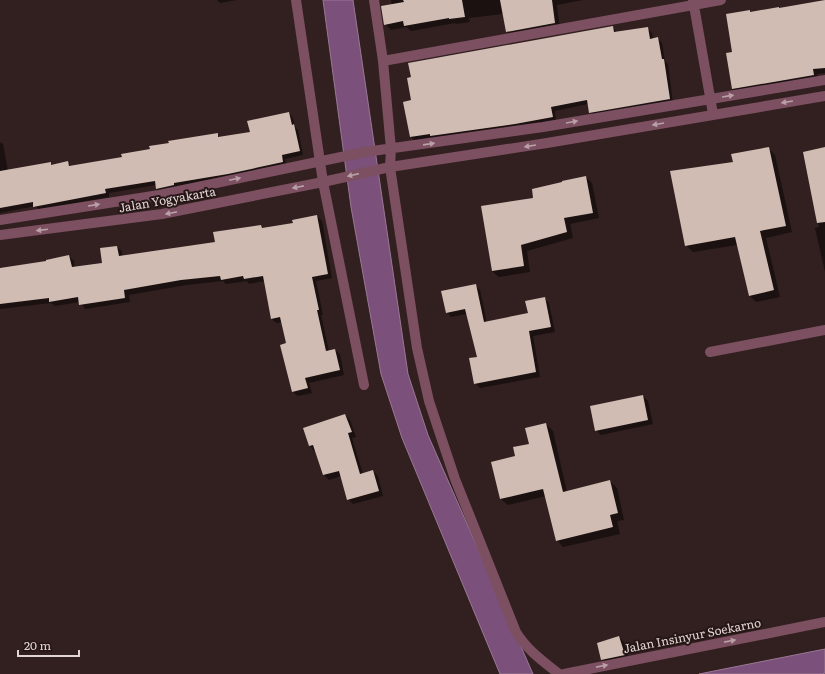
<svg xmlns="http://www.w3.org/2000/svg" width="825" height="674" font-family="Literata,serif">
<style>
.water{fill:#7b507a;stroke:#9a7895}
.shadow{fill:#0007}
.building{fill:#d0bcb3}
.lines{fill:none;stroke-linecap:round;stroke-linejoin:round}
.minor{stroke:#7c4f61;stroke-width:10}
.oneway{fill:#b9a0a7}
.labels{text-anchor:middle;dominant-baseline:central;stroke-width:4;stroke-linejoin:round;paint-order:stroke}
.street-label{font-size:12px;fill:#e2d6d5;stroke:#261616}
</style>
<rect width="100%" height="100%" fill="#31201f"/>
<path class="water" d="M 323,0 L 353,0 L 408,374 L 428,435 L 533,674 L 500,674 L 402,438 L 381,374 L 351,207 Z
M 825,649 L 825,673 L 822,674 L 699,674 Z"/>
<path class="shadow" d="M 217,0 L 237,0 L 220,3 Z
M 391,0 L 583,0 L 557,5 L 560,29 L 513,37 L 507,32 L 503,14 L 469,18 L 470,22 L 456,24 L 455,23 L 411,31 L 406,27 L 391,30 L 385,24 L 392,5 Z
M 825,1 L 825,73 L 817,74 L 818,79 L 737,93 L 732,89 L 733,53 L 750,12 L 751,13 L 780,9 Z
M 613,27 L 617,33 L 647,28 L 652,33 L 653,39 L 658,38 L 662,43 L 665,61 L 668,64 L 673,103 L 594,116 L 590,112 L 588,104 L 555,111 L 556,121 L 415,141 L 411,137 L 405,102 Z
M 289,113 L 293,118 L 295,127 L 298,130 L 303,155 L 285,159 L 287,167 L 161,193 L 157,188 L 156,185 L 109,193 L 109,197 L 39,210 L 35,206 L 0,213 L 0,142 L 3,144 L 8,171 L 50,164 L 53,166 L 67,162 L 72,167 L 123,157 L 217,135 L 221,138 L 251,133 Z
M 768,148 L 775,155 L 792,232 L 766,238 L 780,297 L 756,302 L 749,295 L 737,245 L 693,252 L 686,245 L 734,163 Z
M 825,148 L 825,272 L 815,228 L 819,227 L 805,153 Z
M 586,177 L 592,183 L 599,218 L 570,224 L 573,238 L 527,251 L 530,272 L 499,277 L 492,271 L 534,199 Z
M 317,216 L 322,221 L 332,278 L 316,281 L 323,315 L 321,315 L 329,351 L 335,350 L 340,354 L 344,375 L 309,383 L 312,393 L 298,396 L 293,392 L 282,345 L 287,344 L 282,322 L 276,323 L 271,318 L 265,281 L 249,284 L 247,281 L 226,284 L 223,281 L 186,285 L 129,295 L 130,302 L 85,309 L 80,302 L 55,306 L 51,303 L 0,309 L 0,273 L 69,256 L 74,261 L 75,268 L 103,264 L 117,247 L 122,251 L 122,256 L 216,243 L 261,226 L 264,229 L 294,224 Z
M 475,285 L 480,290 L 487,323 L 529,314 L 544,298 L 549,303 L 555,332 L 533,336 L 540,377 L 480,388 L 475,383 L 478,358 L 467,314 L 451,317 L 447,312 Z
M 643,396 L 648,401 L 653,424 L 601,435 L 596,430 Z
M 345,415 L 350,420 L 356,437 L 352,438 L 363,474 L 373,471 L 378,476 L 383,496 L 353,504 L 348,499 L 341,476 L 329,480 L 324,475 L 316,450 L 314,451 L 310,446 Z
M 546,424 L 553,431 L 567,492 L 610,481 L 617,488 L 624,520 L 617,521 L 620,534 L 563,547 L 557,540 L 546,496 L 508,505 L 501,499 L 516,457 L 530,444 Z
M 619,637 L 624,642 L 629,660 L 607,664 L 602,659 Z"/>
<path class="building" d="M 403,0 L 462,0 L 465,17 L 449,19 L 449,18 L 404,26 L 403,21 L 384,25 L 381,6 L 404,2 Z
M 500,0 L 552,0 L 555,23 L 506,32 Z
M 825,0 L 825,68 L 813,69 L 814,75 L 732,89 L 726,53 L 732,52 L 726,14 L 750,10 L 750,12 L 779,7 L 779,8 Z
M 613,26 L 614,32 L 648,27 L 650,39 L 658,37 L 662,59 L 664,59 L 670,99 L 589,113 L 587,100 L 551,107 L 553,117 L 515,124 L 430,136 L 430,134 L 410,137 L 403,102 L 411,100 L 407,78 L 411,77 L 408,63 Z
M 289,112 L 292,125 L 294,124 L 300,151 L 282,155 L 283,162 L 228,174 L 174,183 L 174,185 L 156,189 L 155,181 L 105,189 L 106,193 L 33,207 L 33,202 L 0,208 L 0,171 L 51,162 L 51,165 L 68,161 L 69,166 L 122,157 L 121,154 L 150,149 L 149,146 L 169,143 L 168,141 L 218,133 L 218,137 L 250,132 L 247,121 Z
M 769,147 L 786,226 L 760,231 L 774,290 L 749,296 L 735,237 L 685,246 L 670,171 L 733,162 L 731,154 Z
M 825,147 L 825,222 L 817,223 L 803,152 Z
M 586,176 L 593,213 L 564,218 L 567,232 L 521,245 L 524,266 L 492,271 L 481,206 L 533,198 L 532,189 L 562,182 L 562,181 Z
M 317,215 L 328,274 L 312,277 L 319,310 L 317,310 L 326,351 L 335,349 L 340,370 L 305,378 L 308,388 L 292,392 L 280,345 L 286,343 L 280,317 L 271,319 L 263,276 L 244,279 L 243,276 L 221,280 L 220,276 L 181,280 L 124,290 L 125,298 L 79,305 L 78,297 L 49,302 L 49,298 L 0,304 L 0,268 L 46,261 L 46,260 L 69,255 L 72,267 L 102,263 L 100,248 L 117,246 L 119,256 L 215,242 L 213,232 L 261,225 L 262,228 L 293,223 L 292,220 Z
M 476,284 L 484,322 L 528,313 L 525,301 L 545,297 L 551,327 L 529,331 L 536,372 L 474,384 L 469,358 L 477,357 L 465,309 L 446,313 L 441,291 Z
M 643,395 L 648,420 L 595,431 L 590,406 Z
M 345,414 L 352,432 L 348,433 L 360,474 L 373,470 L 379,491 L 347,500 L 339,471 L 323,475 L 313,445 L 309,446 L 303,428 Z
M 546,423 L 563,492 L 610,480 L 618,513 L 610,515 L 613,527 L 556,541 L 543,489 L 500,499 L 491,462 L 515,456 L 513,447 L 529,444 L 525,428 Z
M 619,636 L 625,655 L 601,660 L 597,643 Z"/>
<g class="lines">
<path class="minor" d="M 296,0 L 323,182 L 364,385
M 374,0 L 383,61 L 391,149 L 390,167 L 417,348 L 429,401 L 455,479 L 516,632 C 527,650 543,661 559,674
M 693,0 L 713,114
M 383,61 L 721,0
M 0,220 L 159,195 L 365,152 L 543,127 L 825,80
M 0,235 L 162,214 L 323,182 L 390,167 L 547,143 L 825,96
M 710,352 L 825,330
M 564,674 L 825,622"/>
</g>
<defs><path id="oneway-solid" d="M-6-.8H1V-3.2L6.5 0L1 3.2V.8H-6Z"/></defs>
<g class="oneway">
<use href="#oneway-solid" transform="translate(728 96) rotate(-9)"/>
<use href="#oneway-solid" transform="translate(787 102) rotate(171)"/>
<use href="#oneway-solid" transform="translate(572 122) rotate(-10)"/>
<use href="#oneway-solid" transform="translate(658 124) rotate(170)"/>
<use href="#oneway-solid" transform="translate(429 144) rotate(-8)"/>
<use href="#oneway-solid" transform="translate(530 146) rotate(171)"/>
<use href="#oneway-solid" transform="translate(353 175) rotate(167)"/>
<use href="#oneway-solid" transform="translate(235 179) rotate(-12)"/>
<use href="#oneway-solid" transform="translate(298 187) rotate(169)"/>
<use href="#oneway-solid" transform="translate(94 205) rotate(-9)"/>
<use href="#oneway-solid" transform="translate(171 213) rotate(169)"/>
<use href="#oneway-solid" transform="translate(42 230) rotate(173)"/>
<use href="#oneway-solid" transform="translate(730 641) rotate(-11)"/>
<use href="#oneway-solid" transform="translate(602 666) rotate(-11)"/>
</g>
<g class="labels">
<g class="street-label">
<text transform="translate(167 199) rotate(-10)">Jalan Yogyakarta</text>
<text transform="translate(692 635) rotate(-11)">Jalan Insinyur Soekarno</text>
</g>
</g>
<path d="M18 650v6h61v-6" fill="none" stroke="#e2d6d5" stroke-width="2"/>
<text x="24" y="650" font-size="12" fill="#e2d6d5" stroke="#261616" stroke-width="3" paint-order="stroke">20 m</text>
</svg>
